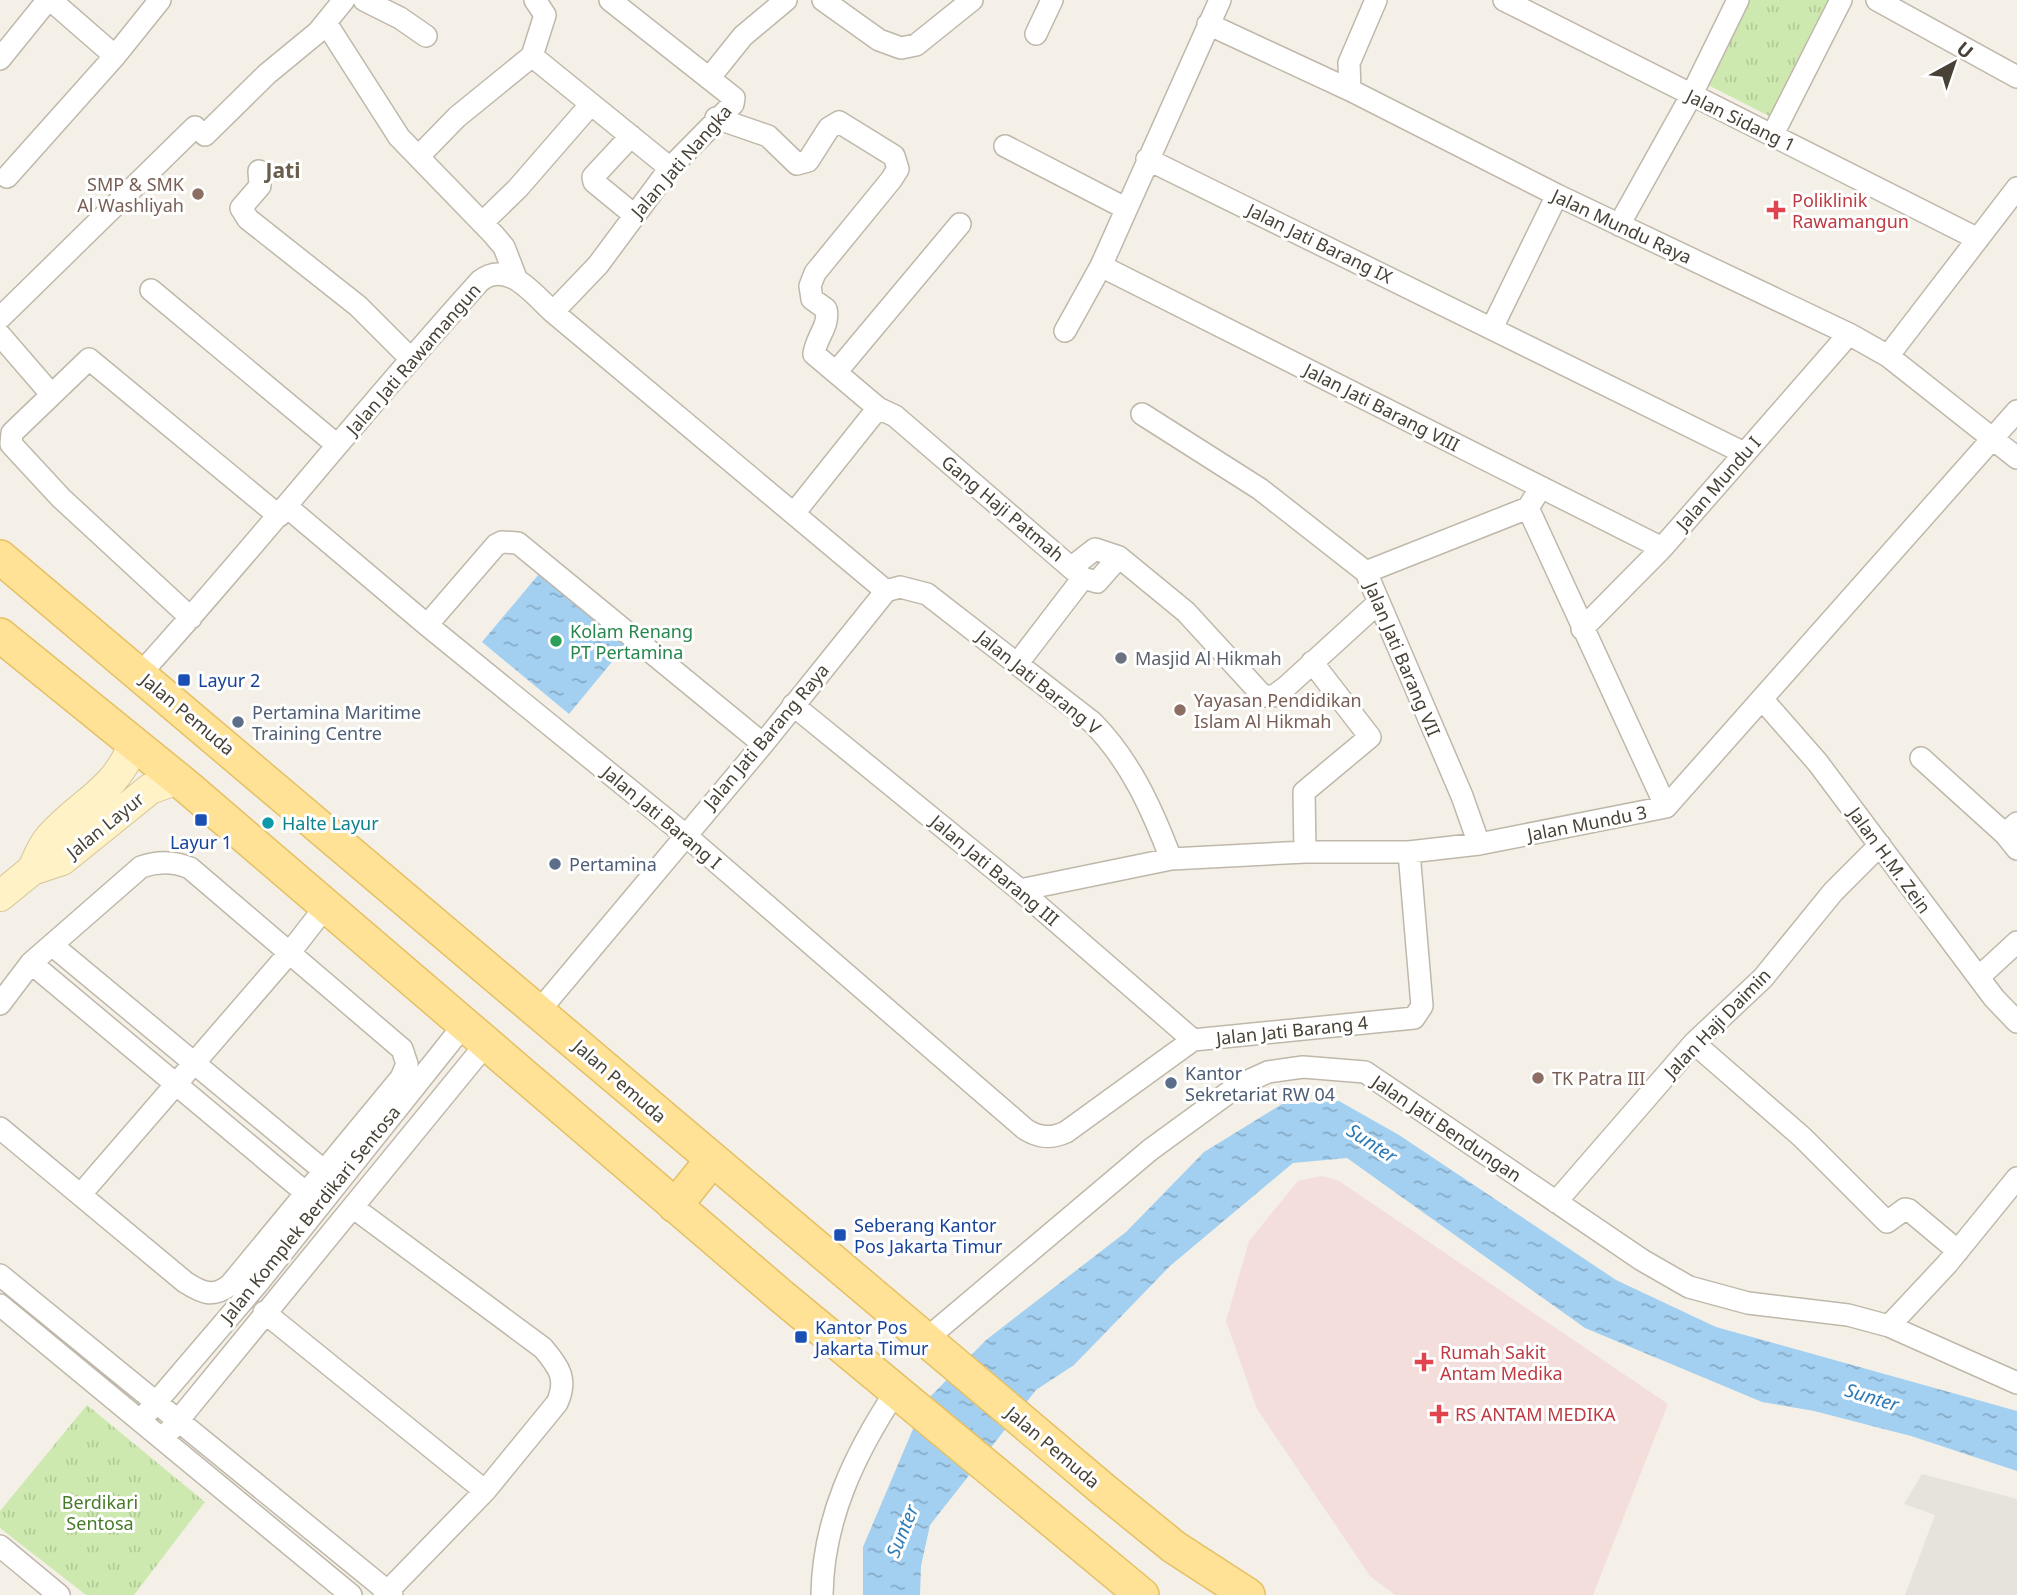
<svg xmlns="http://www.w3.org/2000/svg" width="2017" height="1595" font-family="'Noto Sans',sans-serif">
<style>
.industrial{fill:#e6e2dc}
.medical{fill:#f4dedb}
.grass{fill:url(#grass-tufts)}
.water{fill:url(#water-ripples)}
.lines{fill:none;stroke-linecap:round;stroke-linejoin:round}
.street-casing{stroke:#bfb8aa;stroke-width:24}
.secondary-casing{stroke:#d4c597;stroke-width:32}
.primary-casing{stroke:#e5c064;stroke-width:36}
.street{stroke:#fff;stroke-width:21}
.secondary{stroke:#fff2c6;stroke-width:30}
.primary{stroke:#ffe295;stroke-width:33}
.education-dot{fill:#8d6e63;stroke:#fff;stroke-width:2.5}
.health-dot{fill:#e0444e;stroke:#fff;stroke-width:2.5}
.leisure-dot{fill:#2e9e5b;stroke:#fff;stroke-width:2.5}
.worship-dot{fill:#6b7280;stroke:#fff;stroke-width:2.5}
.transit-dot{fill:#1a4fb4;stroke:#fff;stroke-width:2.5}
.service-dot{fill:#5c6f8a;stroke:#fff;stroke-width:2.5}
.culture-dot{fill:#0f9aa8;stroke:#fff;stroke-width:2.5}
.labels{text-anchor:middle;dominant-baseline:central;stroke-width:6;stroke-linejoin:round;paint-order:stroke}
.street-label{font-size:18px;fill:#474136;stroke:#fff}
.education-label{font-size:18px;fill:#785e54;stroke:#fff;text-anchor:start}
.health-label{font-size:18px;fill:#be3a42;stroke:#fff;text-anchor:start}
.leisure-label{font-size:18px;fill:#27864d;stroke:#fff;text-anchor:start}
.worship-label{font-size:18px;fill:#5b616d;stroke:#fff;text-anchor:start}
.transit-label{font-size:18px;fill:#164399;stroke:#fff;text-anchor:start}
.service-label{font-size:18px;fill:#4e5e75;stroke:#fff;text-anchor:start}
.culture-label{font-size:18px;fill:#0d838f;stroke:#fff;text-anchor:start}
.park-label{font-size:18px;fill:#467a28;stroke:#fff}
.water-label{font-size:19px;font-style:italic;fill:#2e7ab5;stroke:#fff}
.quarter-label{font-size:21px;font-weight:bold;fill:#6a5f4d;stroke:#fff}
</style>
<defs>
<pattern id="grass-tufts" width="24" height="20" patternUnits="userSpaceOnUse" patternTransform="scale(1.75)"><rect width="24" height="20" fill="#cee9b0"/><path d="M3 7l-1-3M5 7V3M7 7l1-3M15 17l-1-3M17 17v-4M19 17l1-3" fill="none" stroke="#b2c998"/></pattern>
<pattern id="water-ripples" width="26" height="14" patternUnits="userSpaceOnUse" patternTransform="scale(1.75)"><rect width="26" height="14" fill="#a3d0f1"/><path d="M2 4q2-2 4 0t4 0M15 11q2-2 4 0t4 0" fill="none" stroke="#87aac4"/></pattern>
</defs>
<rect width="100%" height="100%" fill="#f4f0e7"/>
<path class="industrial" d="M 1922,1474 L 2017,1499 L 2017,1595 L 1905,1595 L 1935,1515 L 1904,1504 Z"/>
<path class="medical" d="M 1322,1176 L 1339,1181 L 1668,1404 L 1593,1595 L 1395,1595 L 1370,1576 L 1257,1409 L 1226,1321 L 1249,1241 L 1298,1181 Z"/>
<path class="grass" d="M 1744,0 L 1831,0 L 1771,117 L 1702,82 Z
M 87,1405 L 205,1502 L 134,1595 L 86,1595 L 0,1528 L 0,1511 Z"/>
<path class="water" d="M 544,568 L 630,640 L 569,714 L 482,642 Z
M 1339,1101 L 1399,1135 L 1616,1280 L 1716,1327 L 2017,1411 L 2017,1471 L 1911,1436 L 1814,1411 L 1762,1402 L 1585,1328 L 1347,1158 L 1293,1163 L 1170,1266 L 1074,1365 L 1036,1390 L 930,1525 L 921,1566 L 920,1595 L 863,1595 L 863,1547 L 924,1403 L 986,1340 L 1126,1232 L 1204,1152 L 1282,1104 Z"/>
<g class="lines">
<defs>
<path id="street" d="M 364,0 L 400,18 L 426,36
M 823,0 L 879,40 L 901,48 L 916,45 L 972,0
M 1504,0 L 1978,239
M 1877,0 L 2017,77
M 326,23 L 399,137 L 493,234 L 504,247 L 516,278
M 1208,24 L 1350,90 L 1557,195 L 1849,334 L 1888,356 L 2017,458
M 1036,34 L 1052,0
M 532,56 L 670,168
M 0,59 L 47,1 L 53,2 L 115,56
M 710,77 L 743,36 L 786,0
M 1350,90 L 1349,63 L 1376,0
M 716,118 L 768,136 L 797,164 L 808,161 L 829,128 L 839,122 L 894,156 L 898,169 L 891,180 L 815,273 L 810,286 L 812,299 L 826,309 C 830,326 816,337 814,354 L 878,408 L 895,416 L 1083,578 L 1097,582 L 1119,557
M 1773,134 L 1841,0
M 205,135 L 267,74 L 318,32 L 344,0
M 631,136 L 593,177 L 594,182 L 633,214
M 1005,146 L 1125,208
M 419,156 L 457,117 L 532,56 L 545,15 L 535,0
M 1147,159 L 1744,453
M 259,171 L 260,186 L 241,208 L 248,219 L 358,306 L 410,358
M 7,177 L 115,56 L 160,0
M 483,222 L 518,188 L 591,104
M 1619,225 L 1691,96 L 1738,0
M 1101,266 L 1662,548
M 151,290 L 337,445
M 553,312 L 598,265 L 670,168 L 733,104 L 734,98 L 610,0
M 0,318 L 195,127
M 1492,328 L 1557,195
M 1065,331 L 1101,266 L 1220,0
M 0,335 L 51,394
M 1888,356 L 2017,188
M 837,371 L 960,224
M 1142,414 L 1260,489 L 1366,572 L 1462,796 L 1479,844
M 1541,487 L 1528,508 L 1666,807
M 286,506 L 427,625 L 684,834 L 1025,1129 C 1039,1138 1051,1139 1066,1132 L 1193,1040 L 1414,1018 L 1422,1006 L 1409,852
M 795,512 L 878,408
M 1072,567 L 1095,549 L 1119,557 L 1186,612 L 1263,696 L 1274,696 L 1286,687 L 1378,603
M 1366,572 L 1528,508
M 886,591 L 900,587 L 927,594 L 1092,722 C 1130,760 1152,809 1171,859
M 191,618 L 61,498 L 11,444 L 12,433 L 89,359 L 279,516
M 427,625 L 496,545 L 502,542 L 518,543 L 763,744
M 1582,629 L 1662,548 L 1849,334
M 1017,664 L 1083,578
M 141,673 C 257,545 364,409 480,281 C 508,259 534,295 553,312 L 886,591
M 1762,699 L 1818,763 L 1994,998 L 2017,1022
M 793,705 L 1020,890 L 1193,1040
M 1921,758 L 2005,834
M 2017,823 L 2005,834 L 2017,849
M 1305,852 L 1304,792 L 1370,737 L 1312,662
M 1020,890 L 1171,859 L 1305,852 L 1409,852 L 1479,844 L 1666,807 L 2017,411
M 52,945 L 323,1170
M 31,963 L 306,1193
M 1979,977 L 2017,942
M 0,1004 L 31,963 L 141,867 C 158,861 173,861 190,868 L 402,1049 L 407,1064 L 401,1078 L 230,1285 C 213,1298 202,1293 185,1282 L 0,1128
M 539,1011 L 763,744 L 886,591
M 1694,1043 L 1802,1137 L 1887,1222 L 1905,1209 L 1909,1210 L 1958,1251
M 81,1194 L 291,951 L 326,906
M 1556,1202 L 1694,1043 L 1763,978 L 1833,892 L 1880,845
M 354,1208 L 543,1348 C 559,1367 568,1379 557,1403 L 485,1491 L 384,1595
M 0,1275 L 392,1595
M 0,1305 L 351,1595
M 264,1312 L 485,1491
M 1889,1326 L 1947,1264 L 2017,1178
M 925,1340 L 1150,1150 L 1239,1085 L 1268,1072 L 1303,1067 L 1365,1072 L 1642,1260 L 1689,1287 L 1748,1303 L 1848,1315 L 1889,1326 L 2017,1383
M 141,1420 L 258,1283 L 463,1026
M 163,1439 L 486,1044
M 0,1546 L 59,1595
M 822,1595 C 823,1519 855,1453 896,1391"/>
<path id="secondary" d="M 32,870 C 37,861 41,849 47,841 C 76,805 117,792 133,744
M 0,896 L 32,870 L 62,860 L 150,789 L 178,779"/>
<path id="primary" d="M 0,557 L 1105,1491 L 1174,1547 L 1248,1595
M 0,635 L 185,785 L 780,1295 L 1142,1595
M 675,1206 L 712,1160"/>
</defs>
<use href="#street" class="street-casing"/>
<use href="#secondary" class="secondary-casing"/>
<use href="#primary" class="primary-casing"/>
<use href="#street" class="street"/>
<use href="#secondary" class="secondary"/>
<use href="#primary" class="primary"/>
</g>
<g class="education-dot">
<circle cx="198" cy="194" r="7"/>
<circle cx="1180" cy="710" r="7"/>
<circle cx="1538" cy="1078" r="7"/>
</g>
<g class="health-dot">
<path d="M1772.5 199.5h7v7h7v7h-7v7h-7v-7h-7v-7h7z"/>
<path d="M1420.5 1351.5h7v7h7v7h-7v7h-7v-7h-7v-7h7z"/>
<path d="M1435.5 1403.5h7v7h7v7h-7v7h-7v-7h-7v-7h7z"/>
</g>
<circle class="leisure-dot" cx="556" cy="641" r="7"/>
<circle class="worship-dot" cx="1121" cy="658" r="7"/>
<g class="transit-dot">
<rect x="177" y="673" width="14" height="14" rx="3.5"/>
<rect x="194" y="813" width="14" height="14" rx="3.5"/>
<rect x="833" y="1228" width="14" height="14" rx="3.5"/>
<rect x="794" y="1330" width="14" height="14" rx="3.5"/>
</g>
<g class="service-dot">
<circle cx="238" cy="722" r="7"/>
<circle cx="555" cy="864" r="7"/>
<circle cx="1171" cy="1083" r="7"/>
</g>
<circle class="culture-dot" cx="268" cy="823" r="7"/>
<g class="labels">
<g class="street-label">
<text transform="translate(1741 120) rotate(26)">Jalan Sidang 1</text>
<text transform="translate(681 161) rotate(-49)">Jalan Jati Nangka</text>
<text transform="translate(1622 226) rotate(25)">Jalan Mundu Raya</text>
<text transform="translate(1320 243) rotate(26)">Jalan Jati Barang IX</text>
<text transform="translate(413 359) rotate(-49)">Jalan Jati Rawamangun</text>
<text transform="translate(1382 407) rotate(27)">Jalan Jati Barang VIII</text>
<text transform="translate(1718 483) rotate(-49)">Jalan Mundu I</text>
<text transform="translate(1003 508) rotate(40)">Gang Haji Patmah</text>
<text transform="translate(1403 659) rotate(67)">Jalan Jati Barang VII</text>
<text transform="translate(1039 682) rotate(39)">Jalan Jati Barang V</text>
<text transform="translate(188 714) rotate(40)">Jalan Pemuda</text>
<text transform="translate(766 736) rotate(-50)">Jalan Jati Barang Raya</text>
<text transform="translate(662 817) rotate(40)">Jalan Jati Barang I</text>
<text transform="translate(1587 823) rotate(-11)">Jalan Mundu 3</text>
<text transform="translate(105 825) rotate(-39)">Jalan Layur</text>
<text transform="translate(1890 860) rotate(54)">Jalan H.M. Zein</text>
<text transform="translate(995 870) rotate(40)">Jalan Jati Barang III</text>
<text transform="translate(1717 1023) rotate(-46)">Jalan Haji Daimin</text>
<text transform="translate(1292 1030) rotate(-6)">Jalan Jati Barang 4</text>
<text transform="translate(620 1081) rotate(41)">Jalan Pemuda</text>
<text transform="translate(1447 1128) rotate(34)">Jalan Jati Bendungan</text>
<text transform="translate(310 1214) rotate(-51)">Jalan Komplek Berdikari Sentosa</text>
<text transform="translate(1053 1447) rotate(40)">Jalan Pemuda</text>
</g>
<g class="education-label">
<text x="184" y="184" text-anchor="end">SMP &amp; SMK<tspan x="184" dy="21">Al Washliyah</tspan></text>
<text x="1194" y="700">Yayasan Pendidikan<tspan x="1194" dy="21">Islam Al Hikmah</tspan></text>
<text x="1552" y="1078">TK Patra III</text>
</g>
<g class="health-label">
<text x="1792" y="200">Poliklinik<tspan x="1792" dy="21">Rawamangun</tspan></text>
<text x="1440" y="1352">Rumah Sakit<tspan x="1440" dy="21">Antam Medika</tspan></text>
<text x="1455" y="1414">RS ANTAM MEDIKA</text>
</g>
<g class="leisure-label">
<text x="570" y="631">Kolam Renang<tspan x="570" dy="21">PT Pertamina</tspan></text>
</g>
<g class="worship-label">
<text x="1135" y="658">Masjid Al Hikmah</text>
</g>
<g class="transit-label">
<text x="198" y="680">Layur 2</text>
<text x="201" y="842" text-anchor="middle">Layur 1</text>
<text x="854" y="1225">Seberang Kantor<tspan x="854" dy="21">Pos Jakarta Timur</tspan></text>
<text x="815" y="1327">Kantor Pos<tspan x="815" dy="21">Jakarta Timur</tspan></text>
</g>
<g class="service-label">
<text x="252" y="712">Pertamina Maritime<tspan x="252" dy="21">Training Centre</tspan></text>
<text x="569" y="864">Pertamina</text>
<text x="1185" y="1073">Kantor<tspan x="1185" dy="21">Sekretariat RW 04</tspan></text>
</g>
<g class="culture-label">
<text x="282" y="823">Halte Layur</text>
</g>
<g class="park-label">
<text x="100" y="1502">Berdikari<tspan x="100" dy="21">Sentosa</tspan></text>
</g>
<g class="water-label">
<text transform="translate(1372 1143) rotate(33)">Sunter</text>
<text transform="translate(1872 1397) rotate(17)">Sunter</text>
<text transform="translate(902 1531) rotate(-68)">Sunter</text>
</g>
<g class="quarter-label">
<text x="283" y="170">Jati</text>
</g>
</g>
<g transform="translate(1954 63) rotate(40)" stroke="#ffffff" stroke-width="5" paint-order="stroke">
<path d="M0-5L12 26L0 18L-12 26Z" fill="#474136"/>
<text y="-10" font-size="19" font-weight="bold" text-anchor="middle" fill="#474136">U</text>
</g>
</svg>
